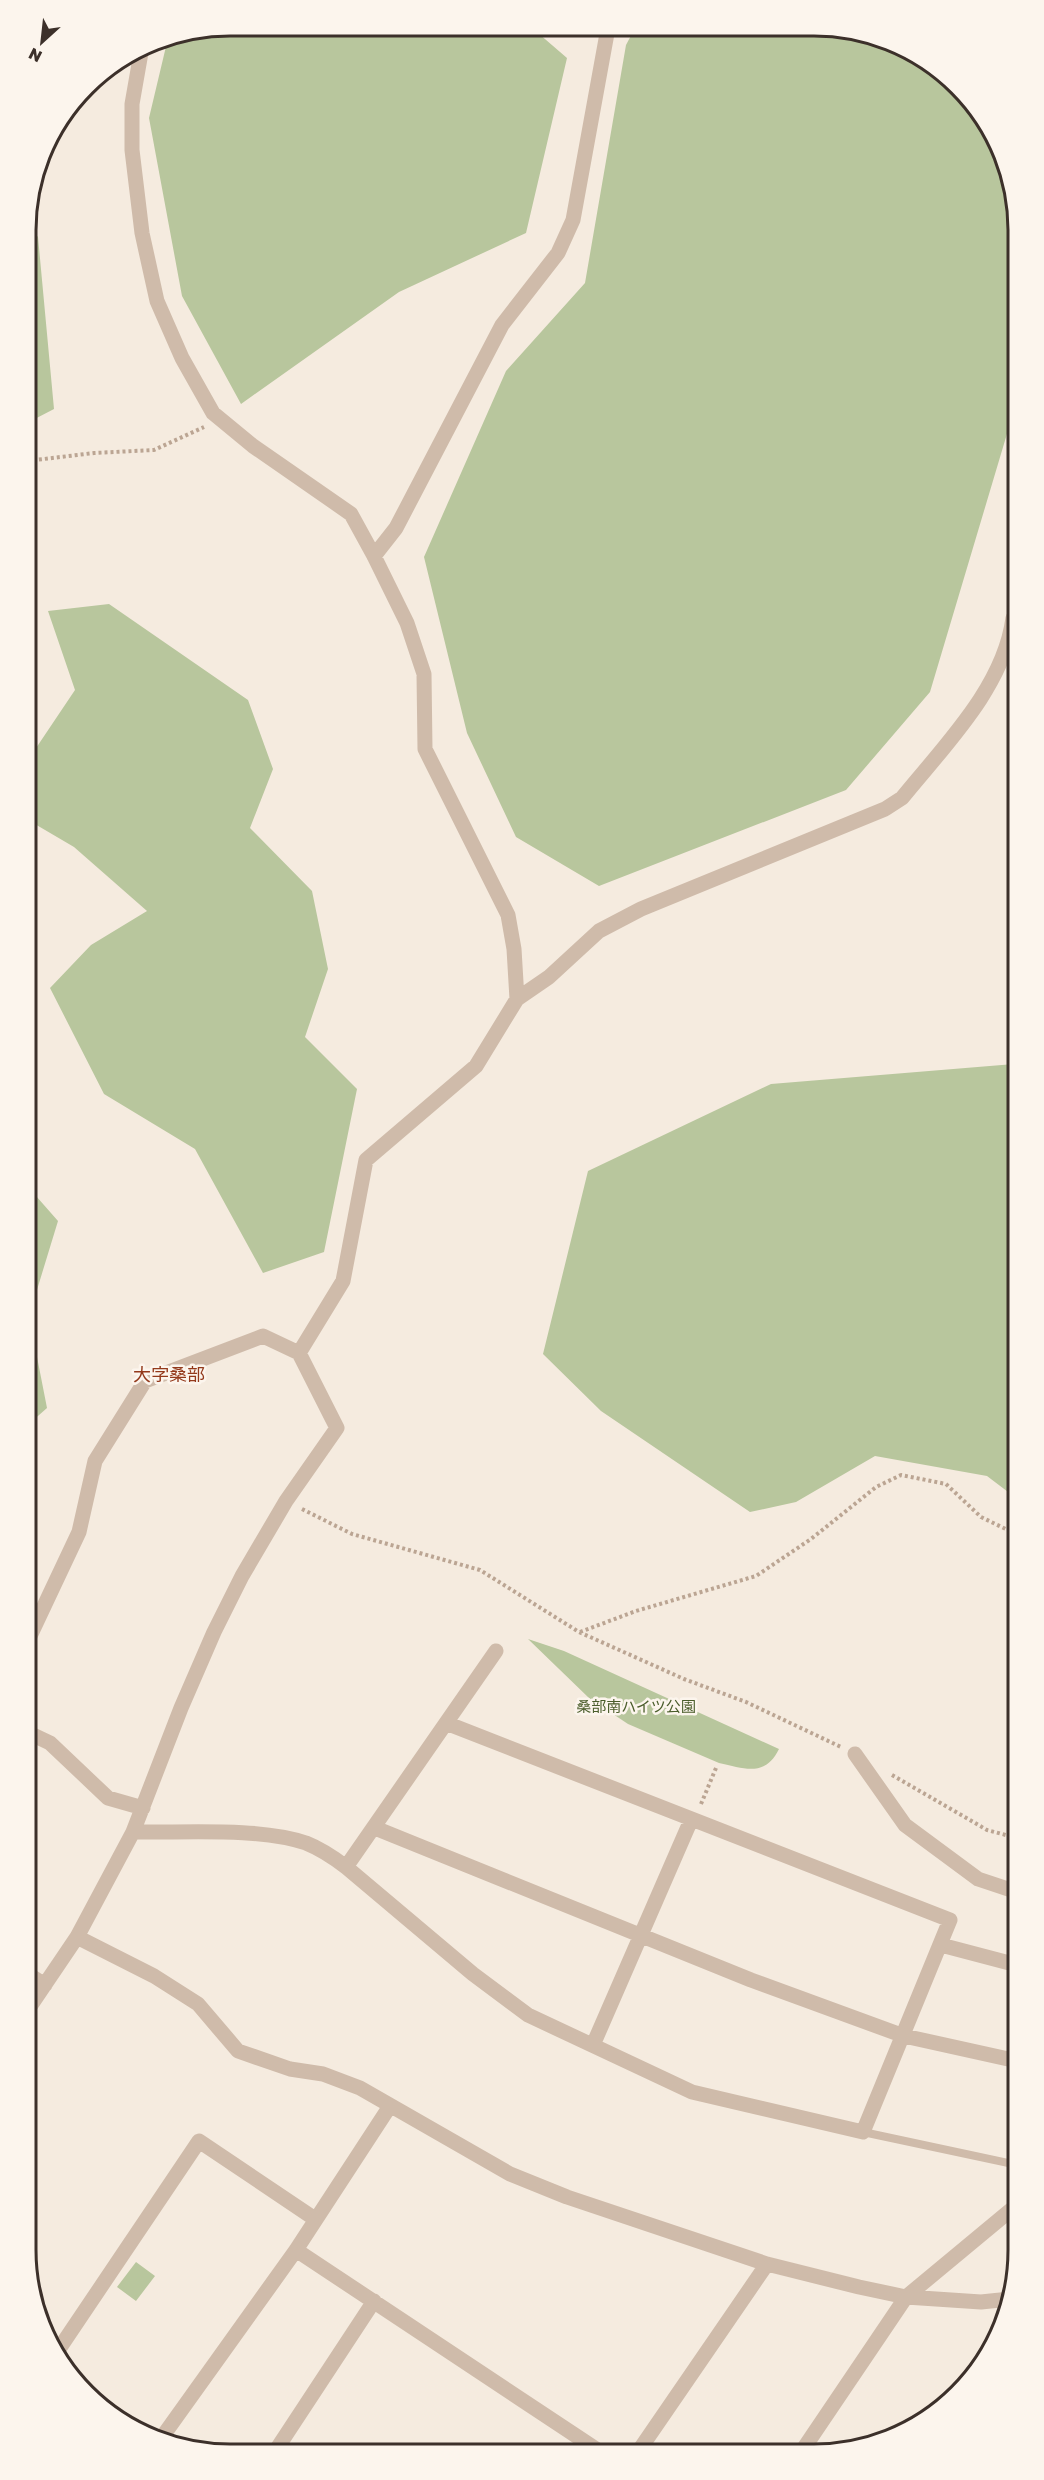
<svg xmlns="http://www.w3.org/2000/svg" width="1044" height="2480" font-family="'Golos Text','Noto Sans JP',sans-serif">
<style>
.green{fill:#b8c69d}
.lines{fill:none;stroke-linecap:round;stroke-linejoin:round}
.path{stroke:#bba593;stroke-width:4;stroke-dasharray:3 3;stroke-linecap:butt}
.service{stroke:#cfbbaa;stroke-width:8}
.minor{stroke:#cfbbaa;stroke-width:15}
.labels{text-anchor:middle;dominant-baseline:central;stroke-width:5;stroke-linejoin:round;paint-order:stroke}
.park-label{font-size:15px;fill:#4a5d2b;stroke:#fcf5ed}
.quarter-label{font-size:18px;fill:#93391b;stroke:#fcf5ed}
.rim{fill:none;stroke:#3c302a;stroke-width:3}
</style>
<rect width="100%" height="100%" fill="#f5ebdf"/>
<path class="green" d="M 230,26 L 531,27 L 567,58 L 526,233 L 399,292 L 241,404 L 182,296 L 149,118 L 168,38 Z
M 635,28 L 853,29 L 949,77 L 991,128 L 1012,178 L 1012,417 L 930,692 L 846,790 L 599,886 L 516,837 L 467,733 L 424,557 L 506,371 L 585,283 L 626,45 Z
M 26,222 L 38,237 L 54,409 L 27,423 Z
M 109,604 L 248,700 L 273,769 L 250,828 L 312,891 L 328,969 L 305,1037 L 357,1089 L 324,1252 L 263,1273 L 195,1149 L 104,1094 L 50,988 L 91,945 L 147,911 L 74,847 L 28,820 L 28,760 L 75,690 L 48,611 Z
M 1014,1064 L 1016,1498 L 987,1476 L 875,1456 L 796,1502 L 750,1512 L 601,1411 L 543,1354 L 588,1171 L 771,1084 Z
M 29,1188 L 58,1221 L 29,1316 L 47,1408 L 30,1423 Z
M 528,1639 L 564,1651 L 779,1749 C 765,1777 746,1769 719,1763 L 628,1724 L 589,1698 Z
M 136,2262 L 155,2276 L 136,2301 L 117,2287 Z"/>
<g class="lines">
<path class="path" d="M 27,461 L 94,453 L 154,450 L 204,427
M 302,1509 L 352,1534 L 480,1570 L 579,1632 L 684,1679 L 746,1702 L 841,1747
M 580,1632 L 636,1611 L 756,1576 L 811,1539 L 876,1487 L 901,1475 L 946,1484 L 981,1517 L 1016,1534
M 892,1775 L 987,1830 L 1017,1838
M 701,1804 L 716,1768"/>
<path class="service" d="M 863,2132 L 1018,2165"/>
<path class="minor" d="M 142,47 L 132,104 L 132,150 L 142,233 L 157,301 L 182,358 L 213,413 L 253,446 L 351,514 L 374,556 L 407,623 L 424,674 L 425,749 L 508,915 L 514,949 L 517,999
M 374,556 L 396,528 L 502,325 L 558,253 L 573,220 L 608,28
M 299,1353 L 343,1281 L 366,1160 L 476,1066 L 517,999 L 549,977 L 599,931 L 641,909 L 885,809 L 902,798 C 944,746 1004,687 1013,618
M 30,1636 L 79,1532 L 95,1461 L 145,1381 L 263,1336 L 299,1353 L 337,1428 L 286,1501 L 242,1576 L 214,1632 L 181,1708 L 133,1832 L 77,1937 L 31,2005
M 31,1734 L 50,1743 L 108,1798 L 143,1808
M 855,1754 L 905,1825 L 978,1879 L 1017,1892
M 375,1828 L 751,1980 L 904,2036 L 1017,2061
M 133,1832 C 184,1833 259,1827 306,1843 C 321,1849 333,1857 346,1867 L 473,1974 L 528,2015 L 692,2092 L 863,2132 L 950,1920 L 446,1723
M 346,1867 L 496,1651
M 77,1937 L 154,1976 L 198,2004 L 238,2051 L 290,2069 L 323,2074 L 360,2088 L 510,2174 L 567,2197 L 767,2264 L 859,2287 L 906,2297 L 981,2302 L 1010,2299
M 941,1945 L 1017,1965
M 31,1976 L 45,1985
M 593,2045 L 691,1820
M 296,2250 L 596,2449
M 59,2349 L 199,2141 L 315,2219
M 160,2440 L 296,2250 L 390,2106
M 804,2448 L 906,2297 L 1018,2204
M 640,2449 L 767,2264
M 276,2450 L 374,2301"/>
</g>
<g class="labels">
<g class="park-label">
<text x="636" y="1706">桑部南ハイツ公園</text>
</g>
<g class="quarter-label">
<text x="169" y="1374">大字桑部</text>
</g>
</g>
<path d="M0 0H1044V2480H0ZM230 36H814A194 194 0 0 1 1008 230V2250A194 194 0 0 1 814 2444H230A194 194 0 0 1 36 2250V230A194 194 0 0 1 230 36Z" fill="#fcf5ed" fill-rule="evenodd"/>
<path class="rim" d="M230 36H814A194 194 0 0 1 1008 230V2250A194 194 0 0 1 814 2444H230A194 194 0 0 1 36 2250V230A194 194 0 0 1 230 36Z"/>
<g transform="translate(42 42) rotate(207)" stroke="#fcf5ed" stroke-width="4.5" paint-order="stroke">
<path d="M0-4.5L10 22L0 15L-10 22Z" fill="#3c302a"/>
<text y="-9" font-size="16" font-weight="bold" text-anchor="middle" fill="#3c302a">N</text>
</g>
</svg>
